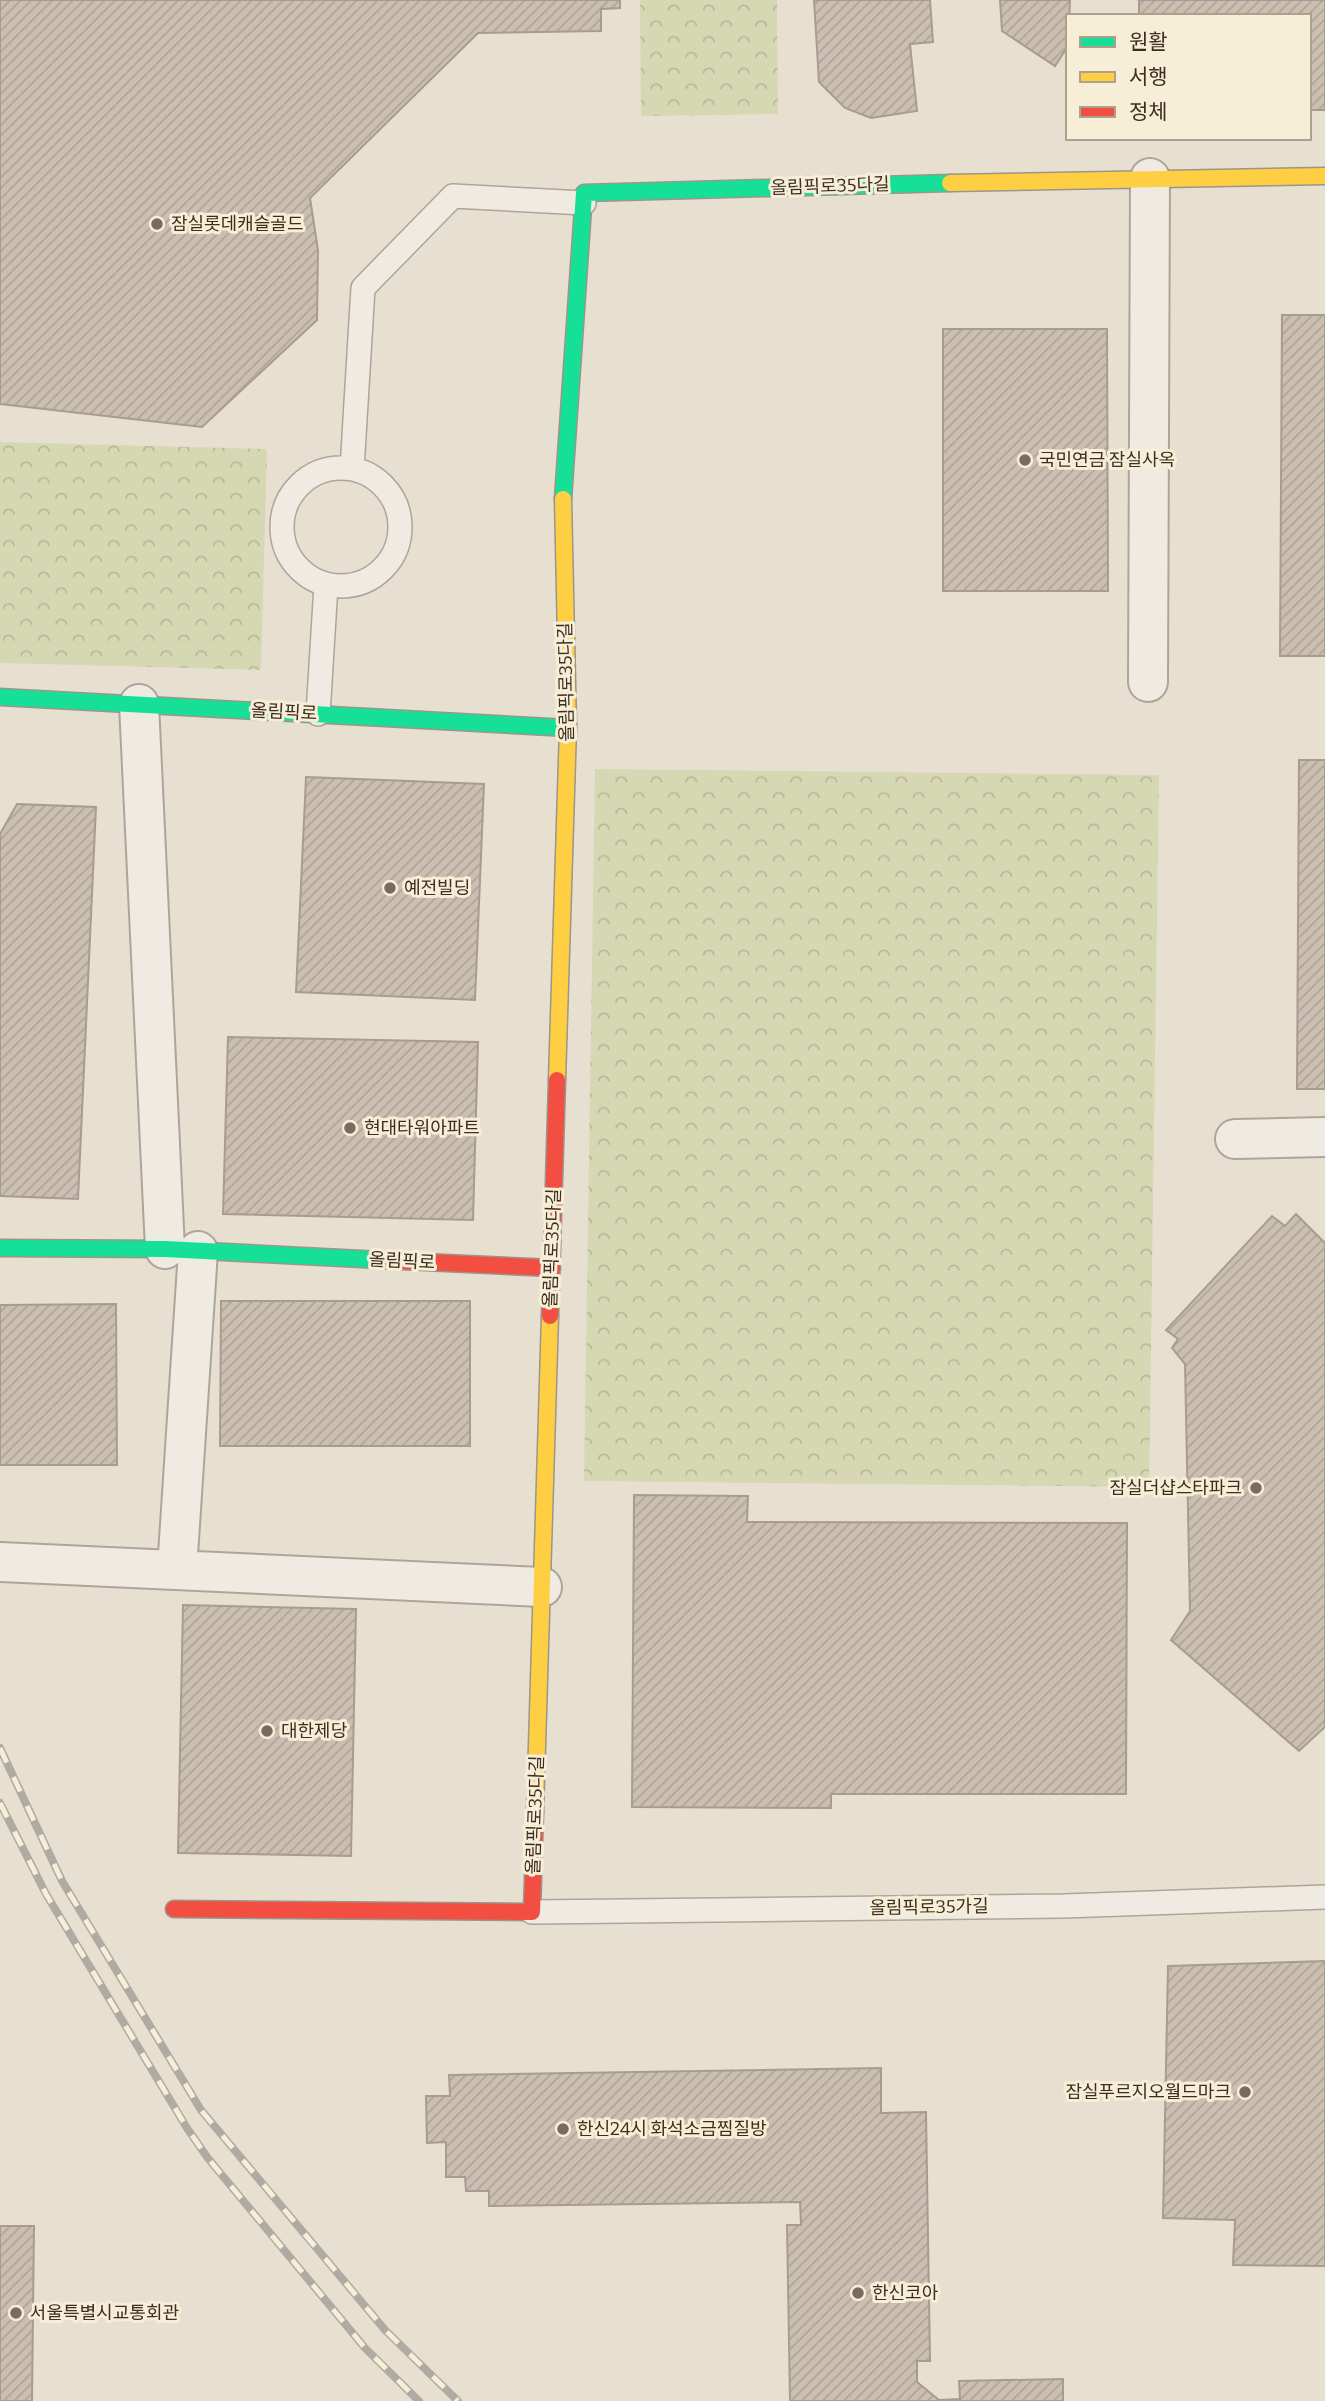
<svg xmlns="http://www.w3.org/2000/svg" width="1325" height="2401" font-family="Bitter,'Noto Sans KR',serif">
<style>
.park{fill:url(#park-crowns)}
.building{fill:url(#building-hatch);stroke:#a89c90;stroke-width:2}
.lines{fill:none;stroke-linecap:round;stroke-linejoin:round}
.lane-casing{stroke:#ada599;stroke-width:26}
.street-casing{stroke:#ada599;stroke-width:42}
.fast-casing{stroke:#9c958a;stroke-width:19}
.slow-casing{stroke:#9c958a;stroke-width:19}
.jam-casing{stroke:#9c958a;stroke-width:19}
.lane{stroke:#efebe3;stroke-width:23}
.street{stroke:#efebe3;stroke-width:38}
.fast{stroke:#16e098;stroke-width:16}
.slow{stroke:#ffcf43;stroke-width:16}
.jam{stroke:#f24e42;stroke-width:16}
.rail-casing{stroke:#afaaa2;stroke-width:8}
.rail{stroke:#f7eed8;stroke-width:5;stroke-dasharray:16;stroke-linecap:butt}
.poi-dot{fill:#786c5e;stroke:#f7eed8;stroke-width:2.5}
.labels{text-anchor:middle;dominant-baseline:central;stroke-width:6;stroke-linejoin:round;paint-order:stroke}
.street-label{font-size:18px;fill:#3d2e20;stroke:#f7eed8}
.poi-label{font-size:18px;fill:#3d2e20;stroke:#f7eed8;text-anchor:start}
</style>
<defs>
<pattern id="park-crowns" width="20" height="18" patternUnits="userSpaceOnUse" patternTransform="scale(1.75)"><rect width="20" height="18" fill="#d6d7b3"/><path d="M2 6a3 3 0 1 1 6 0M12 15a3 3 0 1 1 6 0" fill="none" stroke="#b9b99a"/></pattern>
<pattern id="building-hatch" width="6" height="6" patternUnits="userSpaceOnUse" patternTransform="scale(1.75)"><rect width="6" height="6" fill="#cbbfb2"/><path d="M-1 1l2-2M0 6l6-6M5 7l2-2" fill="none" stroke="#afa499"/></pattern>
</defs>
<rect width="100%" height="100%" fill="#e7e0d1"/>
<path class="park" d="M 640,0 L 777,0 L 778,114 L 641,116 Z
M 0,442 L 267,449 L 261,670 L 0,663 Z
M 595,769 L 1159,775 L 1149,1487 L 584,1481 Z"/>
<path class="building" d="M 0,0 L 620,0 L 620,8 L 601,9 L 601,31 L 478,33 L 310,198 L 318,250 L 317,320 L 202,427 L 0,404 Z
M 814,0 L 930,0 L 933,42 L 910,44 L 917,111 L 871,118 L 845,108 L 819,82 Z
M 1000,0 L 1070,0 L 1068,46 L 1055,66 L 1002,31 Z
M 1139,0 L 1325,0 L 1325,110 L 1309,110 L 1309,16 L 1139,16 Z
M 1282,315 L 1325,315 L 1325,656 L 1280,656 Z
M 943,329 L 1107,329 L 1108,591 L 943,591 Z
M 1299,760 L 1325,760 L 1325,1089 L 1297,1089 Z
M 306,777 L 484,784 L 475,1000 L 296,992 Z
M 17,804 L 96,807 L 78,1199 L 0,1196 L 0,834 Z
M 228,1037 L 478,1042 L 473,1220 L 223,1214 Z
M 1296,1214 L 1325,1243 L 1325,1727 L 1299,1751 L 1171,1640 L 1190,1611 L 1185,1364 L 1172,1348 L 1178,1339 L 1166,1330 L 1272,1216 L 1285,1226 Z
M 221,1301 L 470,1301 L 470,1446 L 220,1446 Z
M 116,1304 L 117,1465 L 0,1465 L 0,1305 Z
M 634,1495 L 748,1496 L 747,1522 L 1127,1523 L 1126,1794 L 831,1794 L 831,1808 L 632,1807 Z
M 183,1605 L 356,1609 L 351,1856 L 178,1853 Z
M 1325,1961 L 1325,2266 L 1233,2265 L 1235,2220 L 1163,2218 L 1168,1966 Z
M 881,2068 L 881,2113 L 926,2112 L 930,2361 L 917,2361 L 917,2382 L 939,2400 L 960,2399 L 959,2381 L 1063,2379 L 1063,2401 L 790,2401 L 787,2225 L 801,2225 L 800,2202 L 489,2206 L 489,2191 L 466,2191 L 465,2177 L 446,2177 L 446,2142 L 427,2143 L 426,2096 L 450,2096 L 449,2075 Z
M 0,2226 L 34,2226 L 32,2401 L 0,2401 Z"/>
<g class="lines">
<defs>
<path id="lane" d="M282 527a59 59 0 1 1 118 0a59 59 0 1 1-118 0Z
M 352,469 L 363,288 L 453,196 L 584,203
M 318,714 L 326,585
M 532,1912 L 1064,1906 L 1325,1897"/>
<path id="street" d="M 1148,682 L 1150,178
M 139,704 L 165,1249
M 1235,1139 L 1325,1137
M 0,1562 L 542,1587
M 177,1570 L 198,1251"/>
<path id="fast" d="M 563,499 L 584,193 L 950,183
M 0,697 L 568,728
M 0,1248 L 165,1249 L 381,1260"/>
<path id="slow" d="M 950,183 L 1325,176
M 557,1080 L 568,728 L 563,499
M 535,1812 L 550,1316"/>
<path id="jam" d="M 381,1260 L 552,1268
M 550,1316 L 557,1080
M 174,1909 L 532,1912 L 535,1812"/>
</defs>
<use href="#lane" class="lane-casing"/>
<use href="#street" class="street-casing"/>
<use href="#fast" class="fast-casing"/>
<use href="#slow" class="slow-casing"/>
<use href="#jam" class="jam-casing"/>
<use href="#lane" class="lane"/>
<use href="#street" class="street"/>
<use href="#fast" class="fast"/>
<use href="#slow" class="slow"/>
<use href="#jam" class="jam"/>
<defs>
<path id="rail" d="M 0,1748 L 62,1881 L 201,2110 L 385,2330 L 458,2401
M 0,1803 L 46,1894 L 187,2128 L 207,2157 L 365,2348 L 419,2401"/>
</defs>
<use href="#rail" class="rail-casing"/>
<use href="#rail" class="rail"/>
</g>
<g class="poi-dot">
<circle cx="157" cy="224" r="7"/>
<circle cx="1025" cy="460" r="7"/>
<circle cx="390" cy="888" r="7"/>
<circle cx="350" cy="1128" r="7"/>
<circle cx="1256" cy="1488" r="7"/>
<circle cx="267" cy="1731" r="7"/>
<circle cx="1245" cy="2092" r="7"/>
<circle cx="563" cy="2129" r="7"/>
<circle cx="858" cy="2293" r="7"/>
<circle cx="16" cy="2313" r="7"/>
</g>
<g class="labels">
<g class="street-label">
<text transform="translate(830 186) rotate(-2)">올림픽로35다길</text>
<text transform="translate(566 682) rotate(-91)">올림픽로35다길</text>
<text transform="translate(284 712) rotate(3)">올림픽로</text>
<text transform="translate(552 1248) rotate(-88)">올림픽로35다길</text>
<text transform="translate(402 1261) rotate(3)">올림픽로</text>
<text transform="translate(535 1815) rotate(-88)">올림픽로35다길</text>
<text transform="translate(929 1907) rotate(-1)">올림픽로35가길</text>
</g>
<g class="poi-label">
<text x="171" y="224">잠실롯데캐슬골드</text>
<text x="1039" y="460">국민연금 잠실사옥</text>
<text x="404" y="888">예전빌딩</text>
<text x="364" y="1128">현대타워아파트</text>
<text x="1242" y="1488" text-anchor="end">잠실더샵스타파크</text>
<text x="281" y="1731">대한제당</text>
<text x="1231" y="2092" text-anchor="end">잠실푸르지오월드마크</text>
<text x="577" y="2129">한신24시 화석소금찜질방</text>
<text x="872" y="2293">한신코아</text>
<text x="30" y="2313">서울특별시교통회관</text>
</g>
</g>
<rect x="1066" y="14" width="245" height="126" fill="#f7eed8" stroke="#ada18e" stroke-width="2"/>
<rect x="1080" y="37" width="35" height="10" fill="#16e098" stroke="#ada18e" stroke-width="2"/>
<text x="1129" y="49" font-size="21" fill="#3d2e20">원활</text>
<rect x="1080" y="72" width="35" height="10" fill="#ffcf43" stroke="#ada18e" stroke-width="2"/>
<text x="1129" y="84" font-size="21" fill="#3d2e20">서행</text>
<rect x="1080" y="107" width="35" height="10" fill="#f24e42" stroke="#ada18e" stroke-width="2"/>
<text x="1129" y="119" font-size="21" fill="#3d2e20">정체</text>
</svg>
